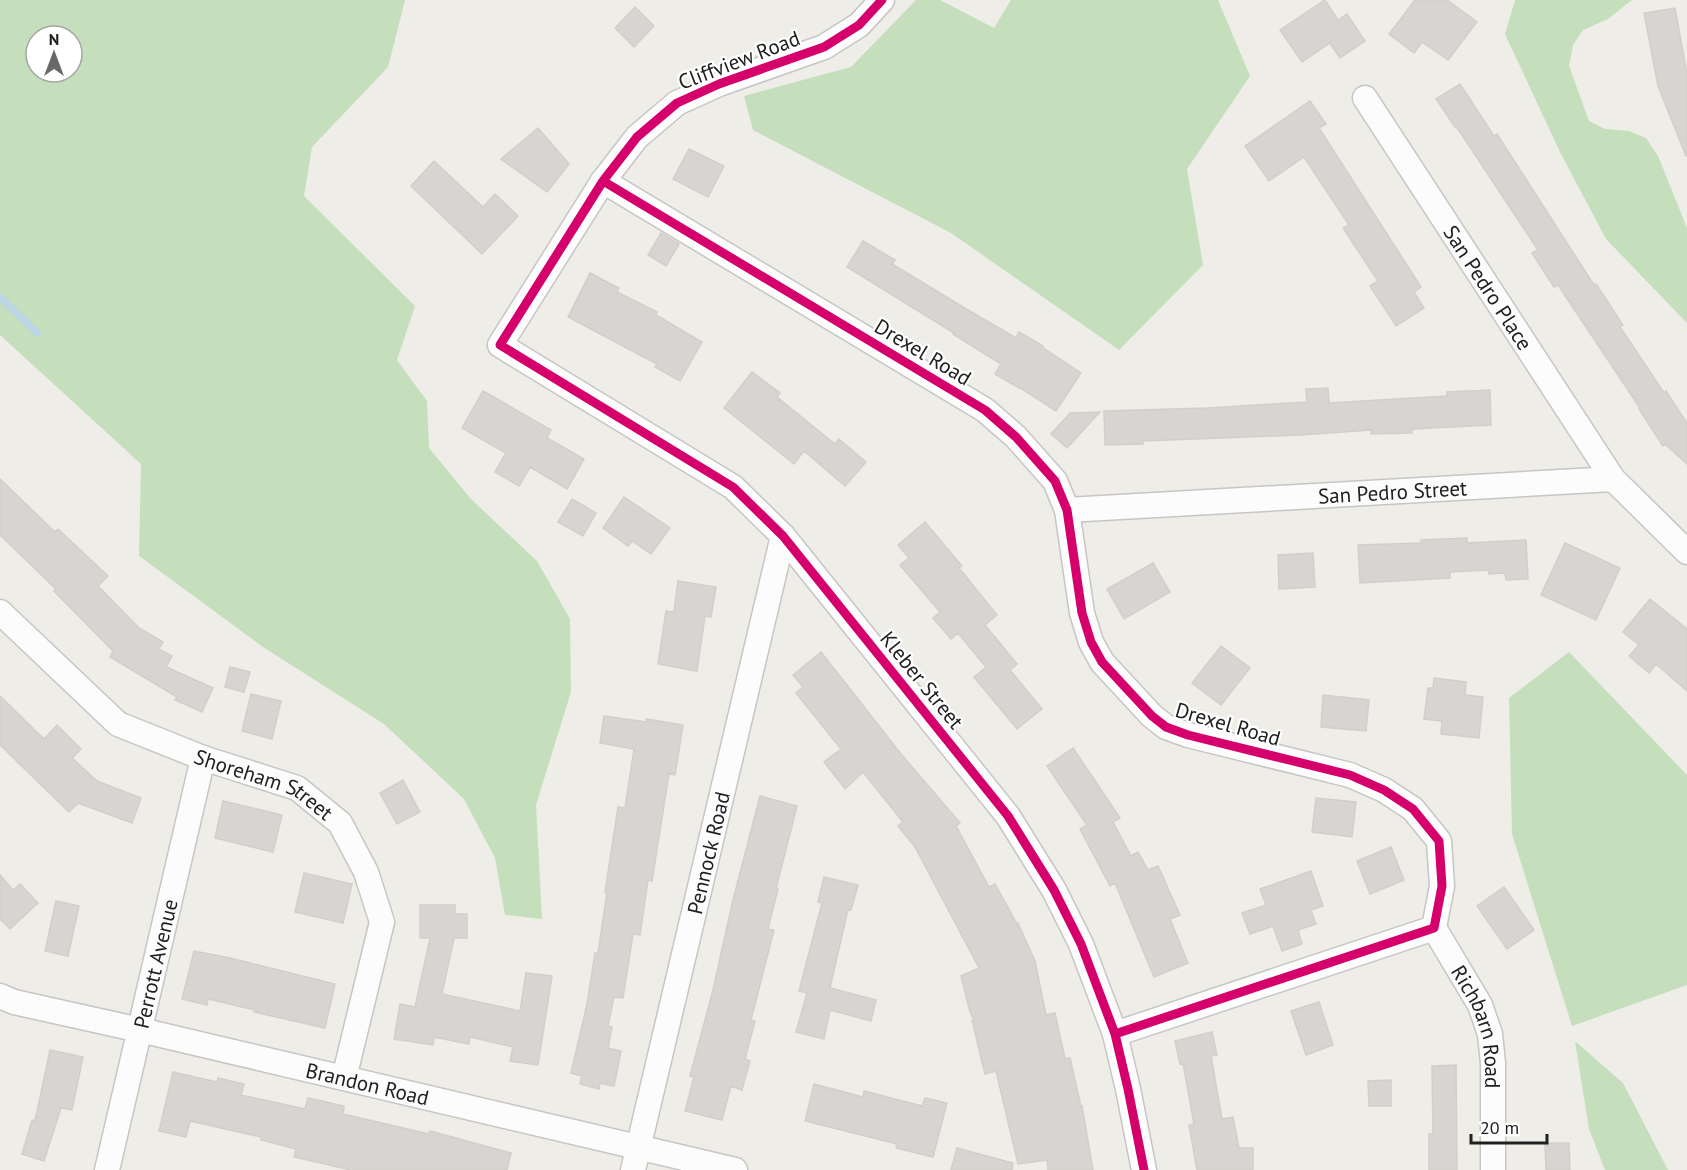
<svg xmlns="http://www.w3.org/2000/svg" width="1687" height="1170" font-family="'PT Sans',sans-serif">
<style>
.forest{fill:#c5dfbc;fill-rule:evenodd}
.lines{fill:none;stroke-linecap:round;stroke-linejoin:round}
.stream{stroke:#bad7e3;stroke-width:8}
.building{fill:#d6d5d1;stroke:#d2cfc9;stroke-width:1.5}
.minor-casing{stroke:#c7c6c4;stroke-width:27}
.minor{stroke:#fcfcfc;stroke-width:24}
.cycleway-casing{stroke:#fff;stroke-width:13}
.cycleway{stroke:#d6006c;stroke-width:9}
.labels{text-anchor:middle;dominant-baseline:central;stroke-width:4.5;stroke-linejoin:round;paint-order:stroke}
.street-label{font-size:21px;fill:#202020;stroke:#fff}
</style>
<rect width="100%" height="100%" fill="#eeede8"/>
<path class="forest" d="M 0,0 L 405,0 L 388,67 L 312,147 L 304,196 L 415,306 L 397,360 L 427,401 L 429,448 L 471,499 L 537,561 L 570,619 L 571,692 L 536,805 L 542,919 L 505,915 L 495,858 L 464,799 L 384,724 L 263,647 L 139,556 L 141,464 L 0,335 ZM 36,36 L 72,36 L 72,72 L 36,72 Z
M 916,0 L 940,0 L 994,28 L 1011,0 L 1218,0 L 1250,76 L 1187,169 L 1203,265 L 1119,350 L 951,233 L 753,130 L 744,96 L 851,67 Z
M 1515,0 L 1632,0 L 1608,19 L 1583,30 L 1573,45 L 1569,66 L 1589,121 L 1605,129 L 1629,131 L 1646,138 L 1658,156 L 1687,228 L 1687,323 L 1606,239 L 1560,152 L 1505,34 Z
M 1569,652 L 1687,775 L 1687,985 L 1572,1026 L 1512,834 L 1509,698 Z
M 1575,1041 L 1623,1083 L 1668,1170 L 1605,1170 L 1589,1129 Z"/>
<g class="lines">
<path class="stream" d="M 0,297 L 37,333"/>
</g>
<path class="building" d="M 1325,0 L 1338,20 L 1347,14 L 1365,41 L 1340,58 L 1330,43 L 1302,62 L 1280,30 Z
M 1415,0 L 1447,0 L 1477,22 L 1448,60 L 1422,42 L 1414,53 L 1389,34 Z
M 635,7 L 654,26 L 634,47 L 615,28 Z
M 1675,8 L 1687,74 L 1687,156 L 1686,156 L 1658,86 L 1644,13 Z
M 1460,84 L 1494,136 L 1497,134 L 1594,285 L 1596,284 L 1623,325 L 1620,327 L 1664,393 L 1666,391 L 1687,423 L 1687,464 L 1665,444 L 1663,446 L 1639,409 L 1640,408 L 1558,285 L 1554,287 L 1532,253 L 1538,250 L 1456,126 L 1455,127 L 1436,99 Z
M 1310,101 L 1326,124 L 1319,128 L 1421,287 L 1414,292 L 1424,308 L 1396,326 L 1370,286 L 1378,281 L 1343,228 L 1349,225 L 1304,157 L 1269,181 L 1245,146 Z
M 538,128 L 569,164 L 547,192 L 501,159 Z
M 689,149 L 724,166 L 708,197 L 673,179 Z
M 434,161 L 483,207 L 495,194 L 518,216 L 482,254 L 411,186 Z
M 661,233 L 679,244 L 666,266 L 648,255 Z
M 863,241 L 895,260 L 892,264 L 968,310 L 1016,338 L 1019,332 L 1043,346 L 1042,347 L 1081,373 L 1056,411 L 1019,387 L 1019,388 L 995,374 L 1001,364 L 953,334 L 954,333 L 847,267 Z
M 590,273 L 619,288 L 617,292 L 657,312 L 656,315 L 702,342 L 680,381 L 655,367 L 657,364 L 568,317 Z
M 752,372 L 780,393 L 777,397 L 835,444 L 839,439 L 866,462 L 845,486 L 804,451 L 794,464 L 724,408 Z
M 1328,388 L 1329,403 L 1447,396 L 1447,392 L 1490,390 L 1491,425 L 1412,429 L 1412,433 L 1371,434 L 1371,430 L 1301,435 L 1143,441 L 1143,444 L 1105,445 L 1104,411 L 1207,408 L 1307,402 L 1306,389 Z
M 483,391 L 551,430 L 547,438 L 584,459 L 567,489 L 530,467 L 519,486 L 495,472 L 506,453 L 462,428 Z
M 1100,412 L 1067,448 L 1051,434 L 1070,413 Z
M 0,479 L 55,532 L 58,529 L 108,576 L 98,586 L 139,628 L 163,642 L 159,649 L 172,656 L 166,667 L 213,688 L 202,712 L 175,700 L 177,697 L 110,657 L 113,651 L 54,591 L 56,589 L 0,535 Z
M 624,497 L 670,528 L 651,554 L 632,541 L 628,546 L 603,528 Z
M 572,499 L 596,513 L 583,536 L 558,522 Z
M 925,522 L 962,566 L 959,568 L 997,615 L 985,625 L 1017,664 L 1010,670 L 1042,709 L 1017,729 L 974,677 L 986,667 L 958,633 L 951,639 L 933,618 L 940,612 L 900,565 L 909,558 L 898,545 Z
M 1467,538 L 1467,543 L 1526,540 L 1528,579 L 1506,580 L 1505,573 L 1489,574 L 1489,570 L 1450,572 L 1450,578 L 1360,583 L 1358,545 L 1421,543 L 1421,540 Z
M 1565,543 L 1620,568 L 1596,620 L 1541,595 Z
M 1313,553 L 1315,587 L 1279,589 L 1278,555 Z
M 1153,563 L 1170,592 L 1124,619 L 1107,589 Z
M 678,581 L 716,587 L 711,617 L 705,616 L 697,671 L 658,664 L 666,611 L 674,612 Z
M 1650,599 L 1687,629 L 1687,691 L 1656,664 L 1649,673 L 1629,656 L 1639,645 L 1623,632 Z
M 1221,646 L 1250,668 L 1221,705 L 1192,683 Z
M 821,652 L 901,754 L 960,823 L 956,826 L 989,887 L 995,884 L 1017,924 L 1018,923 L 1035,961 L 1046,1015 L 1055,1013 L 1065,1059 L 1070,1058 L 1081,1107 L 1082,1106 L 1093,1170 L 1048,1170 L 1047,1160 L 1018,1164 L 996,1071 L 985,1074 L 972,1020 L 974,1020 L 970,1012 L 961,976 L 979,968 L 915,847 L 898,826 L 903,822 L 863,772 L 845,789 L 824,762 L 841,749 L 796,693 L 803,687 L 793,675 Z
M 230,667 L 250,672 L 244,692 L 225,687 Z
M 1434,678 L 1466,682 L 1465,695 L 1483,697 L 1479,738 L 1441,734 L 1442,721 L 1424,719 L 1428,688 L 1433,688 Z
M 251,694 L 281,701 L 272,739 L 242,731 Z
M 1323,695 L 1369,700 L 1366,731 L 1321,727 Z
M 0,696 L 44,739 L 57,725 L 81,749 L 72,758 L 97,781 L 141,798 L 132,823 L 78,803 L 69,812 L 0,745 Z
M 604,716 L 646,722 L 646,719 L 683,725 L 675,775 L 669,774 L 652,881 L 648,880 L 640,935 L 633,934 L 623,998 L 614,997 L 608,1026 L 612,1027 L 608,1048 L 621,1051 L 614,1086 L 600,1083 L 599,1089 L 580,1084 L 582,1076 L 571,1073 L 587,1004 L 595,953 L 598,953 L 607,892 L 605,892 L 618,807 L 625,808 L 634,749 L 600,743 Z
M 1073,748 L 1120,818 L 1113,822 L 1131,856 L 1138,852 L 1148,870 L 1158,866 L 1180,915 L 1170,919 L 1188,963 L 1154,977 L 1115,883 L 1110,886 L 1080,829 L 1087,825 L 1047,766 Z
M 403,780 L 420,812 L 397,824 L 380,793 Z
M 760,796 L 797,806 L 776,889 L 778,889 L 768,929 L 774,930 L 751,1020 L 755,1021 L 745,1059 L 750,1061 L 742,1090 L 731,1086 L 722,1120 L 685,1111 L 694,1077 L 690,1076 L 713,990 L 733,900 Z
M 1316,798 L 1356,802 L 1352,837 L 1312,832 Z
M 223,801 L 282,815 L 273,852 L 215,838 Z
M 1391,847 L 1404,880 L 1370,894 L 1357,861 Z
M 1311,871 L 1323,906 L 1311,910 L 1316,924 L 1298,930 L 1302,944 L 1282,951 L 1273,926 L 1250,934 L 1242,913 L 1266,905 L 1260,889 Z
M 304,873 L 352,884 L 343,923 L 295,912 Z
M 0,875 L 13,890 L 20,884 L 38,903 L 10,929 L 0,919 Z
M 824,877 L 858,885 L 851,910 L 848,909 L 830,988 L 876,1000 L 871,1021 L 830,1010 L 824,1039 L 796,1032 L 807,993 L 799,991 L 822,903 L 818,902 Z
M 1504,887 L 1534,930 L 1507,949 L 1477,906 Z
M 56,901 L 79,906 L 68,956 L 45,951 Z
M 420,905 L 455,905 L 455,914 L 467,914 L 467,938 L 454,938 L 442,994 L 520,1011 L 526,973 L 552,976 L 538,1065 L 510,1061 L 513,1047 L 470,1037 L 469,1044 L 434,1037 L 433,1045 L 394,1039 L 400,1004 L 415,1007 L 430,938 L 420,938 Z
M 194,951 L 230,958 L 335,984 L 325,1028 L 254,1012 L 255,1010 L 208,999 L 207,1005 L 182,999 Z
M 1319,1002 L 1333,1045 L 1306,1055 L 1291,1011 Z
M 1212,1032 L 1217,1055 L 1211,1056 L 1222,1119 L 1233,1117 L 1239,1148 L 1253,1148 L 1253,1170 L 1197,1170 L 1189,1125 L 1194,1124 L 1183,1063 L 1180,1064 L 1175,1041 Z
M 50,1050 L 83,1057 L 72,1110 L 61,1108 L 44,1161 L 22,1154 L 32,1120 L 35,1121 Z
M 1456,1065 L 1457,1170 L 1429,1170 L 1429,1134 L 1433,1134 L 1432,1066 Z
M 173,1072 L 217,1082 L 218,1078 L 244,1084 L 241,1095 L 305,1109 L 308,1098 L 344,1106 L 343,1114 L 429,1134 L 430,1131 L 511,1153 L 507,1170 L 351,1170 L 294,1157 L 296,1149 L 261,1140 L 261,1137 L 190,1121 L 186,1137 L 159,1131 Z
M 1391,1080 L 1391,1106 L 1369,1106 L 1368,1081 Z
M 814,1084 L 863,1097 L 864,1091 L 922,1106 L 925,1098 L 947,1103 L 933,1157 L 896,1148 L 897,1144 L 805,1121 Z
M 1545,1143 L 1569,1143 L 1570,1170 L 1546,1170 Z
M 957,1148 L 1013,1163 L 1012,1170 L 951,1170 Z"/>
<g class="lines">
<defs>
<g id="minor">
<path d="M 882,0 L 859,25 L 824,47 L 719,84 L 677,103 L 637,137 L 603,181 L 500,345 L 733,487 L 783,536 L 1008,816 L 1054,890 L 1081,944 L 1115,1034 L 1128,1089 L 1144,1170"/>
<path id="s1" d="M 1365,98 L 1613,479"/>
<path d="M 603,181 L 985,410 L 1016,437 L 1055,481 L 1067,510 L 1082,613 L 1091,642 L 1102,662 L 1152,716 L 1166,727 L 1188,735 L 1350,775 L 1384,790 L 1413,809 L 1439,841 L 1442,886 L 1434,928 L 1115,1034"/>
<path id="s2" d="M 1067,510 L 1613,479 L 1687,552"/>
<path id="s3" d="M 0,612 L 118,724 L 203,758 L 297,788 L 340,823 L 366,872 L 382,922 L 344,1078"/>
<path id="s4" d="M 1434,928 L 1480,1005 L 1490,1034 L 1493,1063 L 1493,1170"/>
<path id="s5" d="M 0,996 L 14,1002 L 140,1030 L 735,1170"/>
<path id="s6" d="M 107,1170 L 203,758"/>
<path id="s7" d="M 633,1170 L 783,536"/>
</g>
</defs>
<use href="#minor" class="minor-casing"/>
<use href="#minor" class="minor"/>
<defs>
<path id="cycleway" d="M 882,0 L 859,25 L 824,47 L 719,84 L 677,103 L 637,137 L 603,181 L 500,345 L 733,487 L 783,536 L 1008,816 L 1054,890 L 1081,944 L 1115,1034 L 1128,1089 L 1144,1170
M 603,181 L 985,410 L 1016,437 L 1055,481 L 1067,510 L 1082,613 L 1091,642 L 1102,662 L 1152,716 L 1166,727 L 1188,735 L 1350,775 L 1384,790 L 1413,809 L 1439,841 L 1442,886 L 1434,928 L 1115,1034"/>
</defs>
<use href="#cycleway" class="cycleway-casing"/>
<use href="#cycleway" class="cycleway"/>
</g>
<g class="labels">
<g class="street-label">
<text transform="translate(739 60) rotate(-21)">Cliffview Road</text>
<text stroke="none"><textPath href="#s1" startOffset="226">San Pedro Place</textPath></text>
<text transform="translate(923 352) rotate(31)">Drexel Road</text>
<text stroke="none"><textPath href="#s2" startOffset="326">San Pedro Street</textPath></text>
<text transform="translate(922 680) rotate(51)">Kleber Street</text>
<text transform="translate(1228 724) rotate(16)">Drexel Road</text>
<text stroke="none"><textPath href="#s3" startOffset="321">Shoreham Street</textPath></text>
<text stroke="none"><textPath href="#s7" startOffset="326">Pennock Road</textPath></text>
<text stroke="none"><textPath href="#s6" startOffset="212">Perrott Avenue</textPath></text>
<text stroke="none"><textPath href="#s4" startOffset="110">Richbarn Road</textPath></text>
<text stroke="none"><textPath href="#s5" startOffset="378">Brandon Road</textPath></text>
</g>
</g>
<g transform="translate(54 54)"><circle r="28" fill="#ffffff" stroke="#a6a6a6" stroke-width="1.5"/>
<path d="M0-4.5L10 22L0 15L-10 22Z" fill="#686866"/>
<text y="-9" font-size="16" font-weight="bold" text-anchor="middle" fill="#202020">N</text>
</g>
<path d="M1471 1134v9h76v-9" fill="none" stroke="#202020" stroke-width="3"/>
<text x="1480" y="1134" font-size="18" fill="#202020" stroke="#ffffff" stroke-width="4.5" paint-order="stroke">20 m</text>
</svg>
